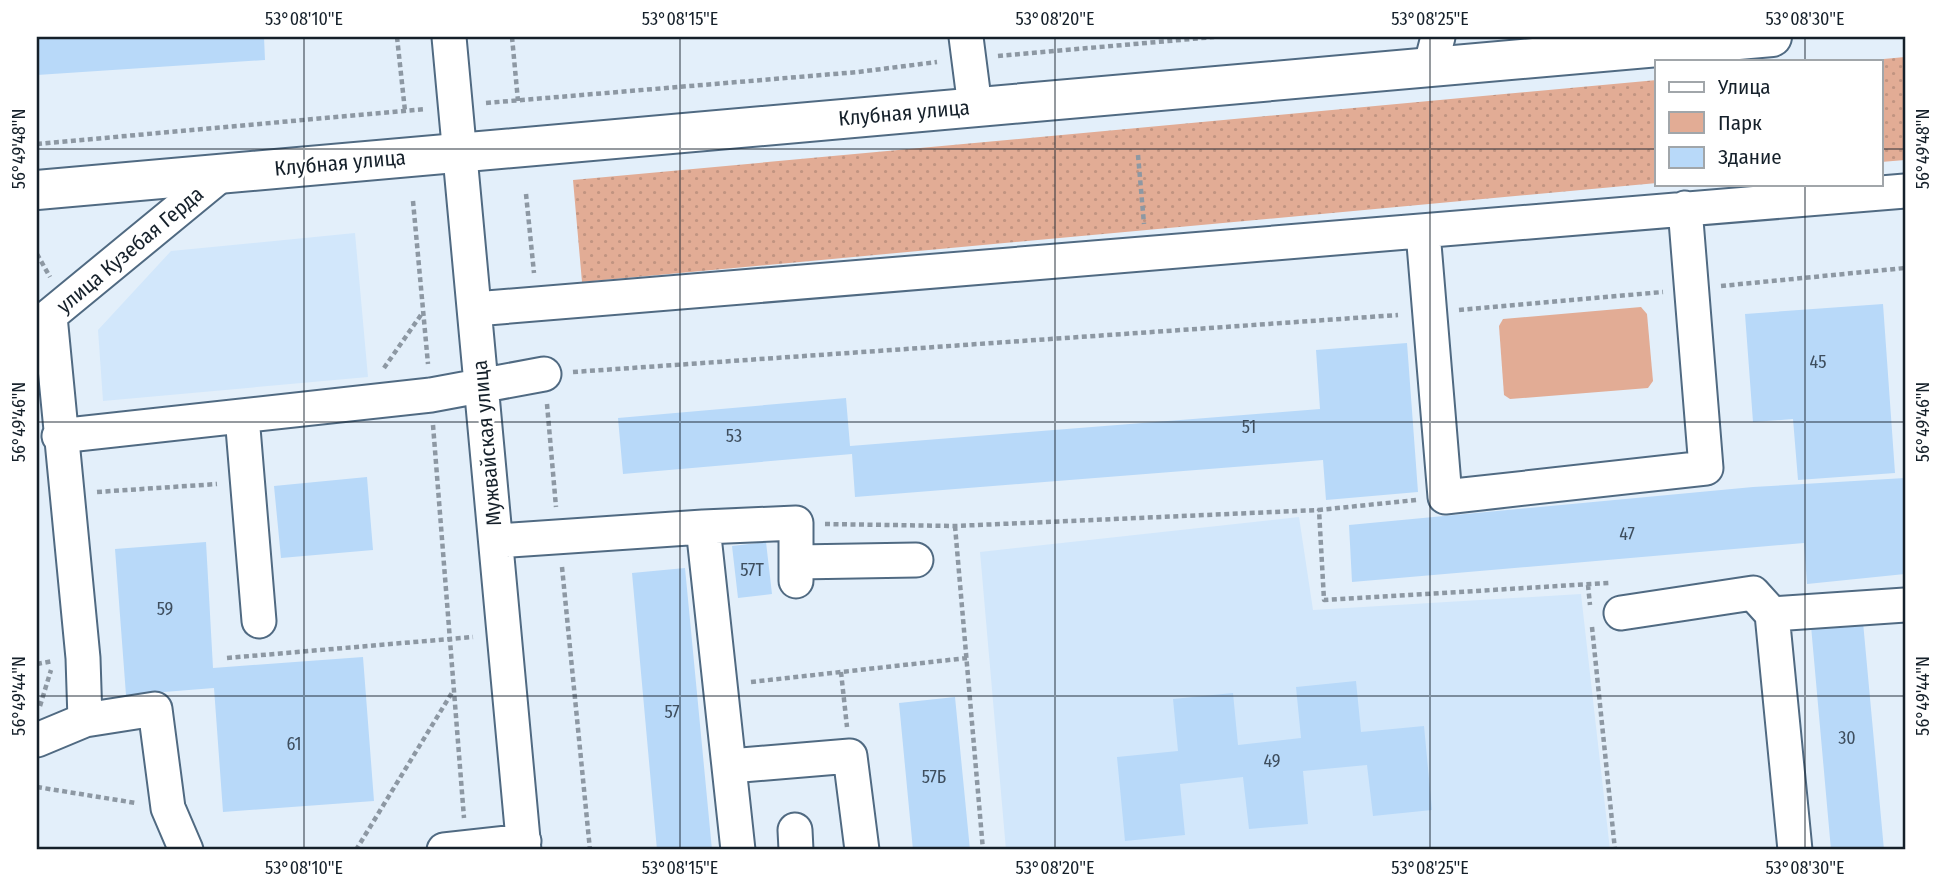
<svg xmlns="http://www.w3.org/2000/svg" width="1942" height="887" font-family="'Fira Sans Condensed',sans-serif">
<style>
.built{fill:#d2e7fb}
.grass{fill:url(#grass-dots)}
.park{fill:#e2ac95}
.building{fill:#b8d9f9}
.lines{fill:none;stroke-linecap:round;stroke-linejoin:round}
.minor-casing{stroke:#506a82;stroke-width:37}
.major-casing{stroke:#506a82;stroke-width:42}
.path{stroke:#8d98a3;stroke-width:4.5;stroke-dasharray:5 3.5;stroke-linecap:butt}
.minor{stroke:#fff;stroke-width:33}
.major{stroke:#fff;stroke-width:38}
.ticks{fill:none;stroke:#15202a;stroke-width:2;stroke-opacity:0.45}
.labels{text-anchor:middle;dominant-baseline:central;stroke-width:5;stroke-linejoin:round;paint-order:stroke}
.number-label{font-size:18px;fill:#3e4e5e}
.street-label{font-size:21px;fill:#15202a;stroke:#fff}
.neatline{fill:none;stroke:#15202a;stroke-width:2.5}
.ticks-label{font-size:18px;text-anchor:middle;fill:#15202a}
</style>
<defs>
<pattern id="grass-dots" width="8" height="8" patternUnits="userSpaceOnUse" patternTransform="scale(1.75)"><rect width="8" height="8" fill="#e2ac95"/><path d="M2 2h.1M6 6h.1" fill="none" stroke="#c19481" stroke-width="1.8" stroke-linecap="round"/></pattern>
</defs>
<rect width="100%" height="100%" fill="#e3effa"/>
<path class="built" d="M 355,233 L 368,377 L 103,401 L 98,330 L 171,251 Z
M 1299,517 L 1313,610 L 1581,594 L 1610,850 L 1006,850 L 980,552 Z"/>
<path class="grass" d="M 1905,57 L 1905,160 L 1881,162 L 1881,61 L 1862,61 Z
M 1657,80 L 1657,183 L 582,282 L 573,180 Z"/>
<path class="park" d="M 1641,307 L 1647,314 L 1653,381 L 1648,388 L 1510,399 L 1504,395 L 1499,326 L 1503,319 Z"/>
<path class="building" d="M 37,37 L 264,37 L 265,60 L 37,75 Z
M 1883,304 L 1895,473 L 1798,480 L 1793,419 L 1753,422 L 1745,314 Z
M 1407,343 L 1418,492 L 1326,500 L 1323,460 L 855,497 L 852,454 L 623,474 L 618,418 L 846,398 L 850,446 L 1320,409 L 1316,350 Z
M 367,477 L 373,550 L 281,558 L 274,486 Z
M 1905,478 L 1905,574 L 1807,584 L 1804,543 L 1352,582 L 1349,525 L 1753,487 Z
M 206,542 L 213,668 L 363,657 L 374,801 L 223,812 L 214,688 L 126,695 L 115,549 Z
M 766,542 L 772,594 L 738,598 L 732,546 Z
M 685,568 L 712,850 L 657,850 L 632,573 Z
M 1863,622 L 1884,850 L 1831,850 L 1811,626 Z
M 1356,681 L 1361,732 L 1424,726 L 1432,810 L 1373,816 L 1367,765 L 1303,771 L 1308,824 L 1249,829 L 1243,777 L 1180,784 L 1185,835 L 1125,841 L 1117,757 L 1178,751 L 1173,699 L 1233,693 L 1238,745 L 1301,738 L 1296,687 Z
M 955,697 L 970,850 L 913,850 L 899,703 Z"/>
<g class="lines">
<defs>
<path id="minor" d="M 449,37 L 524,850
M 966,37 L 975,107
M 1430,68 L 1438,37
M 1423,232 L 1445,497 L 1706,468 L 1685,208
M 475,309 L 1905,191
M 50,316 L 83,658 L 85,720 L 155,709 L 168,808 L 186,850
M 37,326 L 223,173
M 242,416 L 259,621
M 59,436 L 431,395 L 544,374
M 703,527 L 796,523 L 796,581
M 496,541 L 703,527 L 738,850
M 797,562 L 916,560
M 1621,613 L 1753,593 L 1772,614
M 37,740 L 85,720
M 730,766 L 850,756 L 862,850
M 795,830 L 796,850
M 444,850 L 524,841
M 1795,850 L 1772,614 L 1905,605"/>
<path id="major" d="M 37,190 L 1772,37"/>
</defs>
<use href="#minor" class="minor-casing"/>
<use href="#major" class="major-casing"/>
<path class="path" d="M 397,37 L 405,111
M 512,37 L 518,101
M 998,56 L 1214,37
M 486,103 L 858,72 L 937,62
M 37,144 L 425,109
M 1138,155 L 1144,224
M 526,194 L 534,273
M 413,201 L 428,364
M 37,254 L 50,277
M 1721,286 L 1905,268
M 1459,310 L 1663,292
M 384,368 L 423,312
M 573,372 L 1398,315
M 547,404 L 556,507
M 433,425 L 464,818
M 97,492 L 217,484
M 1416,500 L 1319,510 L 1324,600 L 1609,583
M 825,524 L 955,526 L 1319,510
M 955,526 L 983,850
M 562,567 L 590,850
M 1588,585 L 1590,605
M 1592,627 L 1615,850
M 227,658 L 473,637
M 37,664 L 53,661
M 841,672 L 847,727
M 751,682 L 967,658
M 40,706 L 51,670
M 37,787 L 136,803
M 356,850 L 453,691"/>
<use href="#minor" class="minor"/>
<use href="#major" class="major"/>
</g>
<path class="ticks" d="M 304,37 L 304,850M 680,37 L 680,850M 1055,37 L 1055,850M 1430,37 L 1430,850M 1805,37 L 1805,61M 37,149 L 1657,149M 1881,149 L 1905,149M 1805,184 L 1805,850M 37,422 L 1905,422M 37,696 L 1905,696"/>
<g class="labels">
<g class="number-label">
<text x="1818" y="362">45</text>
<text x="1249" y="427">51</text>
<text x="734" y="436">53</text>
<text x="1627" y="534">47</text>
<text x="752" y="570">57Т</text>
<text x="165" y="609">59</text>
<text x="672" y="712">57</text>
<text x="1847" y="738">30</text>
<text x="294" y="744">61</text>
<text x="1272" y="761">49</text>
<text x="934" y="777">57Б</text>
</g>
<g class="street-label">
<text transform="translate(904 113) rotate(-5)">Клубная улица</text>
<text transform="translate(340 163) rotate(-5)">Клубная улица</text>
<text transform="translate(130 250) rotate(-40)">улица Кузебая Герда</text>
<text transform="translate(487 443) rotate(-95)">Мужвайская улица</text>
</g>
</g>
<rect width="1942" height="887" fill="none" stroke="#ffffff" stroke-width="77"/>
<rect x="1655" y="60" width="228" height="126" fill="#ffffff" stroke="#a1a6aa" stroke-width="2"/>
<rect x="1669" y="82" width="35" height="10" fill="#ffffff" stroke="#a1a6aa" stroke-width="2"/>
<text x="1718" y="94" font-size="21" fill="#15202a">Улица</text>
<rect x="1669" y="112" width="35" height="21" fill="#e2ac95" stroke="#a1a6aa" stroke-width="2"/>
<text x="1718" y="130" font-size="21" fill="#15202a">Парк</text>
<rect x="1669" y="147" width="35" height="21" fill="#b8d9f9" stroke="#a1a6aa" stroke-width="2"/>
<text x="1718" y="164" font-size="21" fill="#15202a">Здание</text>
<rect x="38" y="38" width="1866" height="810" class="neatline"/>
<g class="ticks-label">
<text x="304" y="25">53°08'10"E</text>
<text x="680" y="25">53°08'15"E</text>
<text x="1055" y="25">53°08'20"E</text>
<text x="1430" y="25">53°08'25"E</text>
<text x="1805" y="25">53°08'30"E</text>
<text transform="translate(19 149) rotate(-90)" y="6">56°49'48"N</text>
<text transform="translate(1923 149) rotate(-90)" y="6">56°49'48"N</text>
<text transform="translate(19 422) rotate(-90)" y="6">56°49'46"N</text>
<text transform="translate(1923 422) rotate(-90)" y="6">56°49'46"N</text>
<text transform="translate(19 696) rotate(-90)" y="6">56°49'44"N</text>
<text transform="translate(1923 696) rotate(-90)" y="6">56°49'44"N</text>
<text x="304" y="874">53°08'10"E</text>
<text x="680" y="874">53°08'15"E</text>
<text x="1055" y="874">53°08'20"E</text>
<text x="1430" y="874">53°08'25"E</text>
<text x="1805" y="874">53°08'30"E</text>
</g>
</svg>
